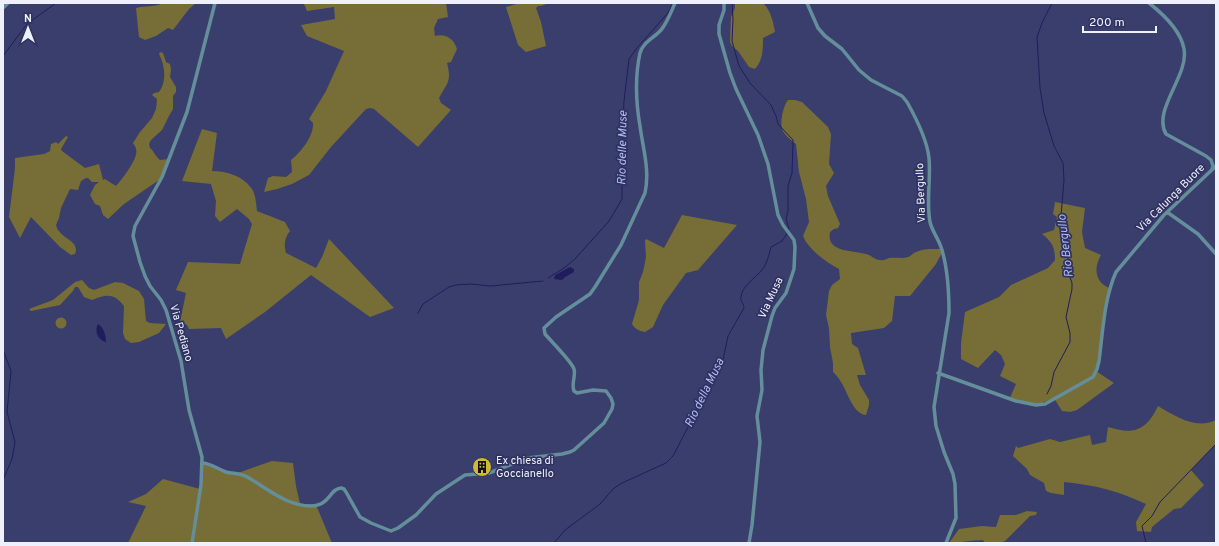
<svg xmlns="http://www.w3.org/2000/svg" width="1219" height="546" font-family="Overpass,sans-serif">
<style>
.green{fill:#776d36}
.water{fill:#201d5d}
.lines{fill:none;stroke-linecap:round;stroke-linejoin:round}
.stream{stroke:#201d5d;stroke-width:1}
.minor{stroke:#648e9a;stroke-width:3.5}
.labels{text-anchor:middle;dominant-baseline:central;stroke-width:3.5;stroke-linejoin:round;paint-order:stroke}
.street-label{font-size:11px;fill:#eef0fc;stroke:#303361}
.poi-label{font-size:11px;fill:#eef0fc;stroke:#303361;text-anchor:start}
.water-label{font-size:12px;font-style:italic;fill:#b2baf5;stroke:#303361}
</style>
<rect width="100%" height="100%" fill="#3a3e6d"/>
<path class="green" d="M 162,3 L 196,3 L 189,9 L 173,30 L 168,28 L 156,36 L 145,40 L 139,37 L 136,8 C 144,5 155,8 162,3 Z
M 306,3 L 446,3 L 448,17 L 438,19 L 434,28 L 435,36 C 446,33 454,39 457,49 L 451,62 L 447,63 C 452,82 447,83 439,98 L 441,103 L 451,110 L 418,147 L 374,109 L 370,108 L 366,109 L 331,147 L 309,175 L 292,184 L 277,189 L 264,192 L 268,178 L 273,176 L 286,177 L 292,172 L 291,160 C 301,152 314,136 313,123 L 309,119 L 326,91 L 344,51 L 307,36 L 301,25 L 335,19 L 334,7 L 307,11 L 304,4 Z
M 519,3 L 549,3 L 541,6 L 538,6 L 536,8 L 541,22 L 546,46 L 526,52 L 518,45 L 506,7 Z
M 735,3 L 763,3 C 771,11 773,21 775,32 L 763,38 C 763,49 763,60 755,69 L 749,67 L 738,51 L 732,46 L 730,42 L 731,17 L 735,8 Z
M 160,52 L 163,53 L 166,62 L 170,64 L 171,69 L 170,77 L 176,87 L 176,92 L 173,96 L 173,109 L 169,116 L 162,130 L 151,140 L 149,144 L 150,148 C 154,151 155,156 160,160 L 169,159 L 162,178 L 124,204 L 108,219 L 103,215 L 100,206 L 95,204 L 90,195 L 95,185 L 99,182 L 92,182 L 88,178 L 86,178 L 81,181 L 78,190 L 70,189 L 61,208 L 59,218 L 56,225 C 57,227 57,230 59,231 C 64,239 80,242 75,254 L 71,255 L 60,247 L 31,217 L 20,238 L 9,217 L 15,168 L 15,158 L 44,154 L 50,151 L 51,144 L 56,142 L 58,144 L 66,136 L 68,137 L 61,149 L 62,151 L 85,168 L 99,164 L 103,180 L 105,179 L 116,186 C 122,179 139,158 136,149 C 136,147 134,145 133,143 L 140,132 L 152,118 L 156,109 L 157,99 L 152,95 L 154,93 L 159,92 C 167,82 165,65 159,54 Z
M 788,100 L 795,100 L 802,102 L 828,127 L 831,134 L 829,164 L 834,173 L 826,186 L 828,196 L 840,224 L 838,228 L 834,229 L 830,232 C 826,253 853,250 866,254 C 871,255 875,260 880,260 C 884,261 886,259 889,258 C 895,257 902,259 908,257 C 911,256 913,253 916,252 C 924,248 934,249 944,249 L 936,264 L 910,296 L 895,296 L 892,321 L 884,328 L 851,333 L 852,344 L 858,348 L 866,375 L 857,375 L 860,385 L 869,400 L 869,405 L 866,415 C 853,414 847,391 841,382 C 839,378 836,375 833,372 L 833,363 L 830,347 L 829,328 L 826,315 L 829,291 L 832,285 L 840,279 L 839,269 C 826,262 808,249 803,236 L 809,222 L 806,199 L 799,172 L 796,144 C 791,140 784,135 782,129 C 780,122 783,106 788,100 Z
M 202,129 L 217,133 L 212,171 C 227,171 243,176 252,189 C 256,195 256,204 257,211 L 285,222 L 290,231 C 284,239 284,244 286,253 L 316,268 L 322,257 L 329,239 L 394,308 L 370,317 L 311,275 L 265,312 L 226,339 L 221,328 L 189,329 L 187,325 L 180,322 L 186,293 L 176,290 L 188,262 L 240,264 L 252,224 L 249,219 L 237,209 L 220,222 L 215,216 L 216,201 L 211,184 L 182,181 Z
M 1055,202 L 1085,208 L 1082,232 L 1085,248 L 1101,255 C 1094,267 1094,281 1109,288 L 1096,371 L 1114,383 L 1077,410 L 1070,412 L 1062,411 L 1054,398 L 1039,404 L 1009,400 L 1016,384 L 1000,376 L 1005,364 L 1001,355 L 995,350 L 978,368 L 961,359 L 961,343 L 965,312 L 999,297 L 1011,285 L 1048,268 L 1055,260 C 1055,247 1052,242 1042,234 L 1054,230 L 1057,217 L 1053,214 Z
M 682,215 L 737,225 L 698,270 L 686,273 L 663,305 L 653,327 L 645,332 C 639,331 635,329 632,324 L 639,300 L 639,282 L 643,272 L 646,257 L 645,241 L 646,239 L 664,248 Z
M 82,280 L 89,288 L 94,290 L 115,282 L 123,283 L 139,291 L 144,299 L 146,321 L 150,323 L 166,324 L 159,333 L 139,342 L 131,343 L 125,339 L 123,333 L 124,306 C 114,293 106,294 92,300 L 84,297 L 78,287 L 75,287 L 73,291 L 60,305 L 31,311 L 29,309 L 53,300 L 75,282 Z
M55.5 323a5.5 5.5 0 1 1 11 0a5.5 5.5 0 1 1-11 0Z
M 1158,406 C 1175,416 1196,430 1216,420 L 1216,444 L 1191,470 L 1204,485 L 1181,508 L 1174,509 L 1152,527 L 1151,532 L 1137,531 L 1136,522 L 1146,504 C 1118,491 1095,485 1064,482 L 1064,495 L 1051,493 L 1046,491 L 1044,483 L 1030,475 L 1027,469 L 1013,456 L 1016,446 L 1018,448 L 1050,439 L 1060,442 L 1090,435 L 1092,445 L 1106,442 L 1108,427 C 1134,435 1146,431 1158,406 Z
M 272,461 L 293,463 L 296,486 L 300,504 L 316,505 L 332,543 L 128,543 L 146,506 L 128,502 L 146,494 L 163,479 L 200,489 L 203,464 L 235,474 Z
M 1027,511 L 1037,512 L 1036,515 L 1030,516 L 1005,541 L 1000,543 L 985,543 L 983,540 C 971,540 960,543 949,543 L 959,529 L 982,526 L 996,527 L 1000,515 L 1016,515 Z"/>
<path class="water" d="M 570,267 L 574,269 L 574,272 L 565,277 L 562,280 L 554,279 L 555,275 Z
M 98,324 C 104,327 106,336 106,342 C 98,340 94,332 98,324 Z"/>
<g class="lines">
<path class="stream" d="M 732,3 L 733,19 L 732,41 L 739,66 L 750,83 L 771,105 L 776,116 L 778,124 L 793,140 L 793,142 L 792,173 L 788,186 L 788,211 L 786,219 L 789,229
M 3,56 L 27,24 L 56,3
M 548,278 L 564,268 L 575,259 L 609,221 L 622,199 L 622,148 L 624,101 L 629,59 L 637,48 L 668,13 L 672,5
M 418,313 L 423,304 L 449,287 L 456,285 L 471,284 L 491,286 L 543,281
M 3,350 L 11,371 L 7,412 L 15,442 L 12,459 L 3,480
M 1047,394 L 1051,386 L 1054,372 L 1070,342 L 1070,333 L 1066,317 L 1072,289 L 1072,283 L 1068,272 L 1068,250 L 1062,227 L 1061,216 L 1064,180 L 1063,163 L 1054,146 L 1044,113 L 1040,88 L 1037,37 L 1042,23 L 1052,3
M 554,543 L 565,530 L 600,504 L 614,488 L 622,483 L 666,463 L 673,456 L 723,360 L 728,336 L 744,308 C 744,304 740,301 741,297 C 741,287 756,277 762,270 C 767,264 769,254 771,247 L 782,241 L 788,232
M 1146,543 L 1142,526 L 1152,516 L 1160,502 L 1216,444"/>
<path class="minor" d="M 724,3 L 724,10 L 719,25 L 719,34 L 730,73 L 736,89 L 758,135 L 768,164 L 778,215 L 783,225 L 794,240 L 795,247 L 794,269 L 786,293 L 775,308 L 772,316 L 763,350 L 761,370 L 762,390 L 757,416 L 760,442 L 752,525 L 749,543
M 807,3 L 818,28 L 825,36 L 842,49 L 859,70 L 871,80 L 902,96 L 907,102 C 916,118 927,139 929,158 C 931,179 926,201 930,222 C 932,231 938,238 941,247 C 948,268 949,291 949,313 L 934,407 L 936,426 L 944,452 L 953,474 L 955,484 L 956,518 L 946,543
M 1149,3 C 1163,14 1181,31 1184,49 C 1189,76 1152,110 1166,134 L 1206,156 L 1211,160 L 1213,166 L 1212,169
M 3,8 L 8,3
M 1167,212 L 1198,234 L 1216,254
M 938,373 L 1016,401 L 1036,405 L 1045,404 L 1093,377 L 1097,369 L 1099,361 C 1103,331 1104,299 1116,272 L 1164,215 L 1216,166
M 203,463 C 211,464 218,469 226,472 C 234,474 242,473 249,478 C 268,489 287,506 311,506 C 331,505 329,489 341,488 L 344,489 L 346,492 L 360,517 L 371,523 L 391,531 L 398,528 L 416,515 L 436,494 L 465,475 L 489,473 L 528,458 L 562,454 L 570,452 L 574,450 L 604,423 L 612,409 L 613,404 L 611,398 L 606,391 L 593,390 L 577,393 L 574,391 C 571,384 576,376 574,369 C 572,362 551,341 545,334 L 544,328 L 556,317 L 590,294 L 595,287 L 621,245 L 645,193 C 650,170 643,149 640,126 C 636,103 635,76 640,53 C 643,42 654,38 661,30 C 667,23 671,12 675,3
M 192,543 L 201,485 L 202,457 L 189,410 L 181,361 L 166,310 L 161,300 L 150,286 L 145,276 L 140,262 L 133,236 L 135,226 L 162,177 L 187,112 L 215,3"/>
</g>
<defs>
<symbol id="building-disc" viewBox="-11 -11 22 22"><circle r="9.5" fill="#cfb837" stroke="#303361"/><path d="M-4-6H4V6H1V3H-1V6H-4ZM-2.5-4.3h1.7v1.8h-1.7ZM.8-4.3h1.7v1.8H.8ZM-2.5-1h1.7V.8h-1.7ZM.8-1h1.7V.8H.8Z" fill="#111"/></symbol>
</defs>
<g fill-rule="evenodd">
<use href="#building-disc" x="471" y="456" width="22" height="22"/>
</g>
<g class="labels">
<g class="street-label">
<text transform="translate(921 193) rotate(-92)">Via Bergullo</text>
<text transform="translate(1171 198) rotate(-45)">Via Calunga Buore</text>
<text transform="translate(771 298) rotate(-65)">Via Musa</text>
<text transform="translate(181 333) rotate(74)">Via Pediano</text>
</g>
<g class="poi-label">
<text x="496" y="461">Ex chiesa di<tspan x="496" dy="13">Goccianello</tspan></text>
</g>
<g class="water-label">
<text transform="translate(623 148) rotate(-89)">Rio delle Muse</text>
<text transform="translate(1066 246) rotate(-97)">Rio Bergullo</text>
<text transform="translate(705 393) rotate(-64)">Rio della Musa</text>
</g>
</g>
<rect width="1219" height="546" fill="none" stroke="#eef0fc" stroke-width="8"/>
<g transform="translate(28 28)" stroke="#303361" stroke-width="3" paint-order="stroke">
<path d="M0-3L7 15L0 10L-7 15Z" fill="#eef0fc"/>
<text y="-6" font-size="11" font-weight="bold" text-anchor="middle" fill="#eef0fc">N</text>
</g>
<path d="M1083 26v6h73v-6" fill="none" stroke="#eef0fc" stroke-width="2"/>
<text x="1089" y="26" font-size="12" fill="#eef0fc" stroke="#303361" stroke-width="3" paint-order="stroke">200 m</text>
</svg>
